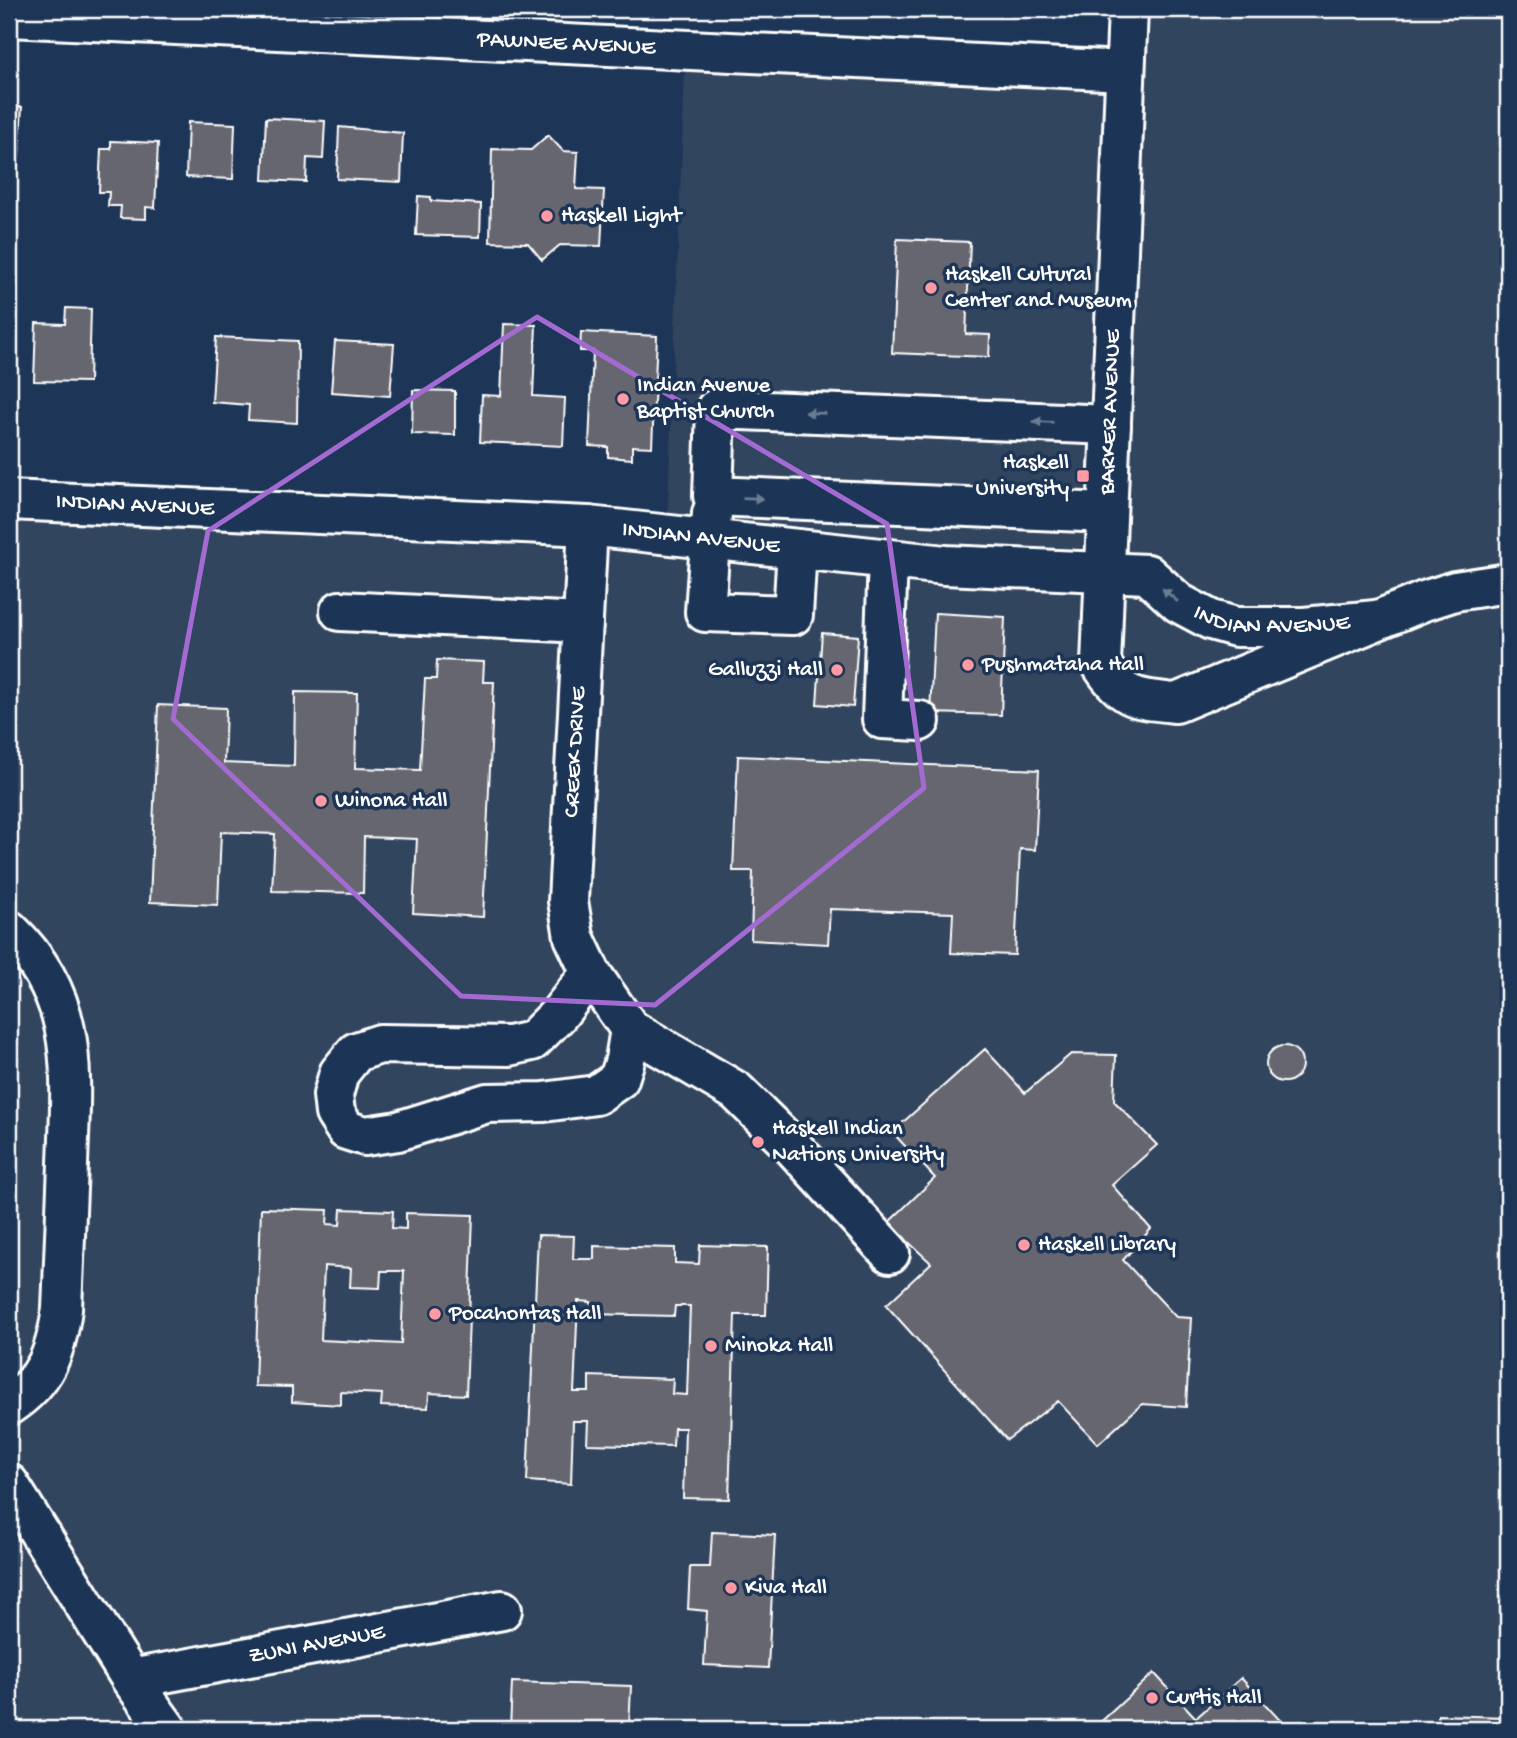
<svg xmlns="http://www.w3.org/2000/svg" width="1517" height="1738" font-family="'Gochi Hand',sans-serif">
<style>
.built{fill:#33445e}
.building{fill:#666670;stroke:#fff;stroke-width:2;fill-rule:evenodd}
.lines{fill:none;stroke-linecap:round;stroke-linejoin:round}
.minor-casing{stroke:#fff;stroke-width:44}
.minor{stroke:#1d3557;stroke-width:38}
.oneway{fill:#6c7c92}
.marked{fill:none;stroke:#a36bd2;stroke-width:5;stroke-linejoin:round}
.poi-dot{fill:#ff9aa2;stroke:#1d3557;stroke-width:2.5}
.labels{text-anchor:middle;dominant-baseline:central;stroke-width:7;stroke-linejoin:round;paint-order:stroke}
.street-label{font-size:23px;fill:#fff;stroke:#1d3557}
.poi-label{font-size:23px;fill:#fff;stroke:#1d3557;text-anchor:start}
</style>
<rect width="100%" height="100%" fill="#1d3557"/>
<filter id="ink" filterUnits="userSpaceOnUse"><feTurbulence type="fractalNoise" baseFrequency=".0143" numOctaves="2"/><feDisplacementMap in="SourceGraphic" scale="14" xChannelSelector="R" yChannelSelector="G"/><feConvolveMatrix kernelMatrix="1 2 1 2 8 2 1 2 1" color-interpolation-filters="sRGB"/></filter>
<g filter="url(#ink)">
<path class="built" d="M 1147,9 L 1508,9 L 1508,1729 L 9,1729 L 9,521 L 551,547 L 666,555 L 685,69 L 1143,91 Z"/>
<path class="building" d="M 9,106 L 22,107 L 19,156 L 9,156 Z
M 266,118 L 325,121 L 323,159 L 307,158 L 306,182 L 263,180 Z
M 188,122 L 235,124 L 233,179 L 186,177 Z
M 339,127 L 403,133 L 401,182 L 337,179 Z
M 548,135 L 563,151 L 578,152 L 576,189 L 604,190 L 601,246 L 560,245 L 542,260 L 528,243 L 490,242 L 492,149 L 531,150 Z
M 111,141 L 158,143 L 155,208 L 146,207 L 146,219 L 120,218 L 121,206 L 108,206 L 109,192 L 99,192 L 101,149 L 111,149 Z
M 418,196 L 431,197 L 431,201 L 481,204 L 480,237 L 416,235 Z
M 897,239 L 970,242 L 966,334 L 990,335 L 989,357 L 892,353 Z
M 66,308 L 91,309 L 89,382 L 34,381 L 36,323 L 65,324 Z
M 504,324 L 536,325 L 533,396 L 565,398 L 563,446 L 480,442 L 482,395 L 501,396 Z
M 581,332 L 657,336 L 652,447 L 632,446 L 632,459 L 608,457 L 608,447 L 589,446 L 593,351 L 580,351 Z
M 216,337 L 298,341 L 297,423 L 248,420 L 249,405 L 212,402 Z
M 335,341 L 394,344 L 390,396 L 331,392 Z
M 413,390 L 455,391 L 455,435 L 412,434 Z
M 935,613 L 1005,617 L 1001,715 L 930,713 Z
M 822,633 L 858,636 L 853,707 L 817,704 Z
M 437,660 L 484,662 L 483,682 L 494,682 L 483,917 L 413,913 L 417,839 L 364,837 L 363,893 L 272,891 L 275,834 L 221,832 L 218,905 L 150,902 L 158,705 L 226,708 L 224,763 L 294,766 L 295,692 L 357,693 L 355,768 L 420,770 L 425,679 L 436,679 Z
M 738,756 L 1039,770 L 1035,850 L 1020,849 L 1015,955 L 951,953 L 953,913 L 830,909 L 828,944 L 751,940 L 753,871 L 733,871 Z
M1266 1064a18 18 0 1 1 36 0a18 18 0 1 1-36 0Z
M 985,1049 L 1025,1093 L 1071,1054 L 1116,1055 L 1114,1101 L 1157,1145 L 1112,1185 L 1151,1229 L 1123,1260 L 1176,1317 L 1191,1318 L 1186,1407 L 1142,1404 L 1098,1444 L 1058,1401 L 1007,1440 L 886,1305 L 931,1263 L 888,1223 L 935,1178 L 892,1132 Z
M 261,1208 L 328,1210 L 327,1224 L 340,1225 L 341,1209 L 393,1211 L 392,1228 L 406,1229 L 406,1213 L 473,1215 L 466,1395 L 429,1393 L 428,1408 L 381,1406 L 382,1394 L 341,1392 L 341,1405 L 292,1402 L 292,1387 L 255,1386 ZM 324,1266 L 351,1268 L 350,1287 L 380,1288 L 381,1271 L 404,1271 L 401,1344 L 321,1340 Z
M 538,1235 L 574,1236 L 573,1259 L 594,1259 L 594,1246 L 675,1248 L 675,1263 L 699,1264 L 700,1245 L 768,1247 L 766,1315 L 735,1315 L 729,1499 L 683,1498 L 685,1428 L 674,1428 L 673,1446 L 587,1444 L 588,1421 L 573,1421 L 571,1484 L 527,1481 ZM 578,1301 L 591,1302 L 590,1314 L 674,1316 L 675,1306 L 690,1306 L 687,1395 L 672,1394 L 673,1379 L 589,1376 L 589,1392 L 574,1392 Z
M 712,1532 L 775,1535 L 768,1668 L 704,1665 L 707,1611 L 688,1609 L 690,1567 L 710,1567 Z
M 1154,1673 L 1196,1718 L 1241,1678 L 1288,1729 L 1093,1729 Z
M 512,1682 L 631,1686 L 629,1729 L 510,1729 Z
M 1438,1715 L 1508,1717 L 1508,1729 L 1438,1729 Z"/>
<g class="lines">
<defs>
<g id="minor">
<path d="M 1128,9 L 1101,664 C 1124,700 1136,699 1176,703 L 1424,601 L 1455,591 L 1508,583"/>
<path id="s1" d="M 9,17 L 1125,71"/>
<path id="s2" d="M 9,500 L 588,526 L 945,565 L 1147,574 L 1179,603 L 1211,620 L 1236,627 L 1304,627 L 1376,620"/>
<path d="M 712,513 L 705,612 L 793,615 L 797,549"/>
<path d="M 1107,513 L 713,496 L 716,409 L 1111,425"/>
<path d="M 588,526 L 568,901 L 574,937 L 591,973 L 630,1029 L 625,1060 L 619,1079 L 596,1095 L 544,1102 L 487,1103 L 398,1131 L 365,1136 L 346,1130 L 335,1113 L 333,1095 L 339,1073 L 356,1052 L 380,1044 L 509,1046 L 532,1041 L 558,1015 L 591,973"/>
<path d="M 888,559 L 882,719 L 920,721"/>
<path d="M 340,611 L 583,623"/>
<path d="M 9,930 C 81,999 71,1073 68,1164 C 66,1213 64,1261 62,1309 C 56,1351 46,1381 9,1405"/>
<path d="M 630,1029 L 736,1091 L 789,1143 L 890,1253"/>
<path d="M 9,1484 L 131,1679 L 167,1729"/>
<path id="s3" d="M 131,1679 L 502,1610"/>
</g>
</defs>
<use href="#minor" class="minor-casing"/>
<use href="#minor" class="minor"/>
</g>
<defs><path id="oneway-solid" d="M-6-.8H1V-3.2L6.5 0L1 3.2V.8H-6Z" transform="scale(1.75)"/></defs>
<g class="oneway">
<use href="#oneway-solid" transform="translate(815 413) rotate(-178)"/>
<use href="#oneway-solid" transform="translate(1043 422) rotate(-178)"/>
<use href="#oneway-solid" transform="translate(753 498) rotate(2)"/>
<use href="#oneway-solid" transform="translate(1170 595) rotate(-139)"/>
</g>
</g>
<path class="marked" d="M 537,317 L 887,524 L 924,788 L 655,1005 L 461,996 L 173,719 L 208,531 Z"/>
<g class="poi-dot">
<circle cx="547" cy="216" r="7"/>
<circle cx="931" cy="288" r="7"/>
<circle cx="623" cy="399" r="7"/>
<rect x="1076" y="469" width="14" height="14" rx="3.5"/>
<circle cx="968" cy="665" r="7"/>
<circle cx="837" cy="670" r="7"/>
<circle cx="321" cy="801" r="7"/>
<circle cx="758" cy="1142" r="7"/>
<circle cx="1024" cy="1245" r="7"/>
<circle cx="435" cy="1314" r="7"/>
<circle cx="711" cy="1346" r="7"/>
<circle cx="731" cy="1588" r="7"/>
<circle cx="1152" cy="1698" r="7"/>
</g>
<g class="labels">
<g class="street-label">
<text stroke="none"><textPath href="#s1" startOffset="558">PAWNEE AVENUE</textPath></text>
<text transform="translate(1111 412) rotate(-88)">BARKER AVENUE</text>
<text stroke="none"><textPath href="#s2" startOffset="126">INDIAN AVENUE</textPath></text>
<text stroke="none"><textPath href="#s2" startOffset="693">INDIAN AVENUE</textPath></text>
<text stroke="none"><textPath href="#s2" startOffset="1281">INDIAN AVENUE</textPath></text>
<text transform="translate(576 752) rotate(-87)">CREEK DRIVE</text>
<text stroke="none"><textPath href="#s3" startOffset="189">ZUNI AVENUE</textPath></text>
</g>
<g class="poi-label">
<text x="561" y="216">Haskell Light</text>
<text x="945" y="275">Haskell Cultural<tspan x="945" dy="26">Center and Museum</tspan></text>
<text x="637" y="386">Indian Avenue<tspan x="637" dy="26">Baptist Church</tspan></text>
<text x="1069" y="463" text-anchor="end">Haskell<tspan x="1069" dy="26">University</tspan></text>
<text x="982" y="665">Pushmataha Hall</text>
<text x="823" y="670" text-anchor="end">Galluzzi Hall</text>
<text x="335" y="801">Winona Hall</text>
<text x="772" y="1129">Haskell Indian<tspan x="772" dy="26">Nations University</tspan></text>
<text x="1038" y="1245">Haskell Library</text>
<text x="449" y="1314">Pocahontas Hall</text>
<text x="725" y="1346">Minoka Hall</text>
<text x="745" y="1588">Kiva Hall</text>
<text x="1166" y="1698">Curtis Hall</text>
</g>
</g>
<rect width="1517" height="1738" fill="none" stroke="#1d3557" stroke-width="35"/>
<rect x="18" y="18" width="1482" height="1703" fill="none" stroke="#fff" stroke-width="2.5" filter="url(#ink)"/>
</svg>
